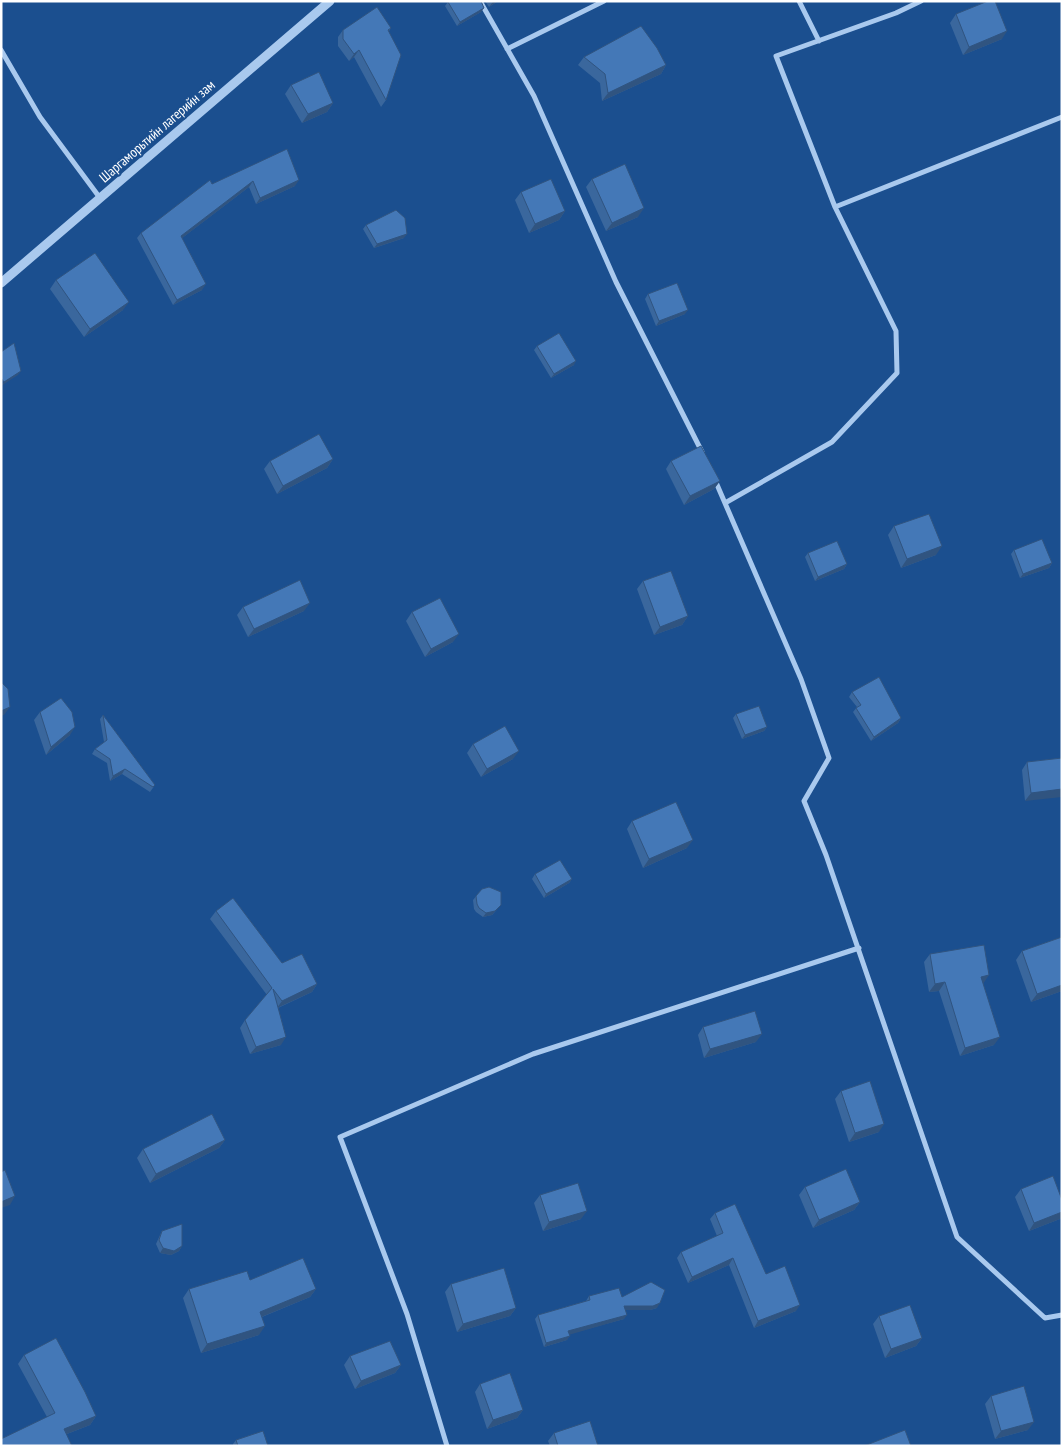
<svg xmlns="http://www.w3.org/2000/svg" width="1063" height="1447" font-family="'PT Sans Narrow',sans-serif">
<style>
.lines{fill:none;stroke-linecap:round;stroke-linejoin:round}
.minor{stroke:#a9c9ee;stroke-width:5}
.tertiary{stroke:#a9c9ee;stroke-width:9}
.wall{fill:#3a679d}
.shaded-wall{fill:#305480}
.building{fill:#4478b7;stroke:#305480}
.labels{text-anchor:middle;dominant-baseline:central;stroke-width:4;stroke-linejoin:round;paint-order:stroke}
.street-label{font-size:14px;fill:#fff;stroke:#1b4f8f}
</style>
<rect width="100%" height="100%" fill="#1b4f8f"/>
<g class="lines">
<path class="minor" d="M 480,1 L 534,96 L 616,282 L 702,452
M 799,1 L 819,41
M 507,49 L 604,1
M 1,50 L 40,117 L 100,198
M 835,207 L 1062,117
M 715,480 L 801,679 L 829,758 L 804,801 L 826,855 L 957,1237 L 1045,1318 L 1062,1315
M 725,503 L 832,442 L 897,373 L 896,331 L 835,207 L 776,56 L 896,13 L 921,1
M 447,1446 L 407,1314 L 340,1137 L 533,1054 L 859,948"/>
<path class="tertiary" d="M 1,283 L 330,1"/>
</g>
<path class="wall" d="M 485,1 L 498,1 L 489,7 Z
M 448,2 L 481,12 L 457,26 L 445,6 Z
M 956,14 L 1002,39 L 963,55 L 950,23 Z
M 391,28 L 389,31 L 386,100 L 381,107 L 354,57 L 349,61 L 338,46 L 338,37 L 343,30 Z
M 584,57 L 666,65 L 661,74 L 602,101 L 600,83 L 578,65 Z
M 291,85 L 333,103 L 327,112 L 302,123 L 285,94 Z
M 287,149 L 295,186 L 256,204 L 249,187 L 182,238 L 202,290 L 173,305 L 137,238 L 141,233 Z
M 592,179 L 638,217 L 606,231 L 586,187 Z
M 521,192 L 565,211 L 559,220 L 529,233 L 515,200 Z
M 366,225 L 404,238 L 374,248 L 363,229 Z
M 56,280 L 123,310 L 84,337 L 50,289 Z
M 648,294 L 685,314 L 656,326 L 645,299 Z
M 537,346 L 574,365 L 551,378 L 534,350 Z
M 333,459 L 327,468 L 277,494 L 264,469 L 270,461 Z
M 671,461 L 720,481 L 714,489 L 684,505 L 666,469 Z
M 894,526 L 936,555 L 901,568 L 888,535 Z
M 1014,550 L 1052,563 L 1049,568 L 1020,578 L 1011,554 Z
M 808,553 L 847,564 L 844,569 L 815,581 L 805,557 Z
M 643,581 L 688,616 L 682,625 L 654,635 L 637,589 Z
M 243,607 L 304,611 L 248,637 L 237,615 Z
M 412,612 L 453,642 L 425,657 L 406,621 Z
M 852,692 L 901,718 L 898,723 L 871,741 L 853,712 L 857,707 L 849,697 Z
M 40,712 L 70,735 L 46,755 L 34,720 Z
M 736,714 L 767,727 L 764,731 L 742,739 L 733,718 Z
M 103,715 L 155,785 L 150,792 L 122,774 L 110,781 L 107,763 L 92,754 L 95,749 L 104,742 L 100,719 Z
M 473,744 L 513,759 L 481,777 L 467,753 Z
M 1062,758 L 1025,801 L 1022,770 L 1027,762 Z
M 632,821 L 687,848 L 643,868 L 627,829 Z
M 535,874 L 572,879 L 569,883 L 544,898 L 532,879 Z
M 482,889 L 501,905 L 492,915 L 483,917 L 476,912 L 474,909 L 473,900 Z
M 216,911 L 282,963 L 317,984 L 312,992 L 278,1008 L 281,1045 L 250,1054 L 240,1028 L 245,1020 L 267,995 L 210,919 Z
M 1062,937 L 1062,991 L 1031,1002 L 1016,960 L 1022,951 Z
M 930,954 L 983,983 L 994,1045 L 960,1056 L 939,991 L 929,992 L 924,962 Z
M 703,1027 L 756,1042 L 704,1058 L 698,1035 Z
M 841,1091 L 879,1132 L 849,1142 L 835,1099 Z
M 225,1140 L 219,1148 L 150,1183 L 137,1158 L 143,1149 Z
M 805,1187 L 860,1202 L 854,1210 L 813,1228 L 799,1195 Z
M 1021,1189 L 1062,1200 L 1062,1216 L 1060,1219 L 1029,1231 L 1015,1197 Z
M 540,1195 L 581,1219 L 543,1231 L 534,1203 Z
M 715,1213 L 766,1274 L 796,1311 L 754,1328 L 729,1265 L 688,1283 L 677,1258 L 681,1252 L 717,1236 L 710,1219 Z
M 162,1231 L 182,1246 L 179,1251 L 171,1255 L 160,1253 L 156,1244 L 160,1235 Z
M 250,1280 L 316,1289 L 310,1297 L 262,1317 L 259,1335 L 201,1353 L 183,1298 L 189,1289 Z
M 451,1284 L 516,1308 L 510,1316 L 457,1332 L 445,1292 Z
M 589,1296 L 622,1297 L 657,1308 L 650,1310 L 626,1310 L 624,1319 L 569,1334 L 567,1340 L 544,1347 L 535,1319 L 538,1315 L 586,1301 Z
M 879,1316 L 922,1338 L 916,1346 L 885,1358 L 873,1324 Z
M 24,1355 L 96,1416 L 90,1425 L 67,1434 L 47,1417 L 18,1364 Z
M 350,1356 L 401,1365 L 395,1373 L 355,1389 L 344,1365 Z
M 480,1384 L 523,1410 L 517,1418 L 487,1429 L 475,1392 Z
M 991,1396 L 1028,1430 L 995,1439 L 985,1404 Z
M 554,1433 L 598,1446 L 550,1446 L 548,1441 Z
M 236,1440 L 268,1446 L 233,1446 L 233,1444 Z"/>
<path class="shaded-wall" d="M 494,1 L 498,1 L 489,7 L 492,3 Z
M 484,8 L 481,12 L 457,26 L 460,22 Z
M 1007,31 L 1002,39 L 963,55 L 969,47 Z
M 359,50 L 354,57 L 349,61 L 354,54 Z
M 666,65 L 661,74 L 602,101 L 608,93 Z
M 333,103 L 327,112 L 302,123 L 308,114 Z
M 299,180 L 295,186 L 256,204 L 260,198 Z
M 253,181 L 249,187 L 177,242 L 181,236 Z
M 644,208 L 638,217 L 606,231 L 612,223 Z
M 565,211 L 559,220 L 529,233 L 535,224 Z
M 407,234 L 404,238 L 374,248 L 377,244 Z
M 206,284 L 202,290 L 173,305 L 177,300 Z
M 129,302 L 123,310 L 84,337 L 90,329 Z
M 688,310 L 685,314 L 656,326 L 659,321 Z
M 576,361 L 574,365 L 551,378 L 554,374 Z
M 21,371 L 18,375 L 1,386 L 4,382 Z
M 333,459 L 327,468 L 277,494 L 283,486 Z
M 720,481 L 714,489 L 684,505 L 690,496 Z
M 942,546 L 936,555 L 901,568 L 907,559 Z
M 1052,563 L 1049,568 L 1020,578 L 1023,574 Z
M 847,564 L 844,569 L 815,581 L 818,577 Z
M 310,603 L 304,611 L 248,637 L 254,629 Z
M 688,616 L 682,625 L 654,635 L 660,627 Z
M 459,634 L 453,642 L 425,657 L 431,649 Z
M 10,707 L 4,715 L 1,716 L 1,711 Z
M 901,718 L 898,723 L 871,741 L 874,737 Z
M 75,727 L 70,735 L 46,755 L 51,747 Z
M 767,727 L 764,731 L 742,739 L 745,735 Z
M 519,751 L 513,759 L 481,777 L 487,769 Z
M 125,769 L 122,774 L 110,781 L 113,776 Z
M 1062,789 L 1062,797 L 1025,801 L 1031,793 Z
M 693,840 L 687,848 L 643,868 L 649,859 Z
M 572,879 L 569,883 L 544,898 L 546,894 Z
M 501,905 L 492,915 L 483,917 L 486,913 Z
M 989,975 L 983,984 L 981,977 Z
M 945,982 L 939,991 L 929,992 L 935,984 Z
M 317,984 L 312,992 L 277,1008 L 282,1001 Z
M 1062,985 L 1062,991 L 1031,1002 L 1037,994 Z
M 762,1034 L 756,1042 L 704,1058 L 710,1049 Z
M 286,1037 L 281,1045 L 250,1054 L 256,1047 Z
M 1000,1037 L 994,1045 L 960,1056 L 965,1048 Z
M 884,1124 L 879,1132 L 849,1142 L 855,1133 Z
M 225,1140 L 219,1148 L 150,1183 L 156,1174 Z
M 15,1196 L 10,1205 L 1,1208 L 1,1202 Z
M 860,1202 L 854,1210 L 813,1228 L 819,1220 Z
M 587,1211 L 581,1219 L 543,1231 L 549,1222 Z
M 1062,1212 L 1062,1216 L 1060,1219 L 1029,1231 L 1034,1223 Z
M 182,1246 L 179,1251 L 171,1255 L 160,1253 L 163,1248 Z
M 733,1258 L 729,1265 L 688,1283 L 692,1277 Z
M 316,1289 L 310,1297 L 254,1320 L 260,1312 Z
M 660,1303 L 657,1308 L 650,1310 L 622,1310 L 624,1306 Z
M 800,1305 L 796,1311 L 754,1328 L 758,1321 Z
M 516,1308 L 510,1316 L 457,1332 L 463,1324 Z
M 627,1315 L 624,1319 L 565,1336 L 568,1331 Z
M 265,1326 L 259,1335 L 201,1353 L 207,1344 Z
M 570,1336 L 567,1340 L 544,1347 L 546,1343 Z
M 922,1338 L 916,1346 L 885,1358 L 891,1349 Z
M 401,1365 L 395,1373 L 355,1389 L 361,1381 Z
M 523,1410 L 517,1418 L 487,1429 L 493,1420 Z
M 96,1416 L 90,1425 L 59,1437 L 64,1429 Z
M 1034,1422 L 1028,1430 L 995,1439 L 1001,1431 Z"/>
<path class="building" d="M 449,1 L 481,1 L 484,8 L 460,22 L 448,2 Z
M 988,1 L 995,1 L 1007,31 L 969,47 L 956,14 Z
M 377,7 L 391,28 L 388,30 L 401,55 L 386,100 L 359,50 L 354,54 L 343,39 L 343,30 Z
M 641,26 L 657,48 L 666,65 L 608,93 L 605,74 L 584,57 Z
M 319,72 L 333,103 L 308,114 L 291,85 Z
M 287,149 L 299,180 L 260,198 L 253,181 L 181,236 L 206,284 L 177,300 L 141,233 L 210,180 L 212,184 Z
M 625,164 L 644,208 L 612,223 L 592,179 Z
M 551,179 L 565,211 L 535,224 L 521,192 Z
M 396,210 L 405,218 L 407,234 L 377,244 L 366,225 Z
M 95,253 L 129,302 L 90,329 L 56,280 Z
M 677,283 L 688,310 L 659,321 L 648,294 Z
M 559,333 L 576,361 L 554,374 L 537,346 Z
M 14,343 L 21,371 L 4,382 L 1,378 L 1,352 Z
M 319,434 L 333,459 L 283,486 L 270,461 Z
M 701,446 L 720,481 L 690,496 L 671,461 Z
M 929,514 L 942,546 L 907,559 L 894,526 Z
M 1042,539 L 1052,563 L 1023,574 L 1014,550 Z
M 837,541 L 847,564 L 818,577 L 808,553 Z
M 671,571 L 688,616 L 660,627 L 643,581 Z
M 300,580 L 310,603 L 254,629 L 243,607 Z
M 440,598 L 459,634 L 431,649 L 412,612 Z
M 879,677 L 901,718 L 874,737 L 856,708 L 861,705 L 852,692 Z
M 1,682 L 8,689 L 10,707 L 1,711 Z
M 61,698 L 72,712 L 75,727 L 51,747 L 40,712 Z
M 759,706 L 767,727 L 745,735 L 736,714 Z
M 103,715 L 155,785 L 153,787 L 125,769 L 113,776 L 110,759 L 95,749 L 107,740 Z
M 505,726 L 519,751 L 487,769 L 473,744 Z
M 1062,758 L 1062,789 L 1031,793 L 1027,762 Z
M 676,802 L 693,840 L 649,859 L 632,821 Z
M 560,860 L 572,879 L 546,894 L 535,874 Z
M 489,887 L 501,892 L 501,905 L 495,911 L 486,913 L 479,908 L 477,904 L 476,896 L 482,889 Z
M 233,898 L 282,963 L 302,954 L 317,984 L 282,1001 L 273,989 L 286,1037 L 256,1047 L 245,1020 L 272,988 L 216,911 Z
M 1062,937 L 1062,985 L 1037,994 L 1022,951 Z
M 984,945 L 989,975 L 981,977 L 1000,1037 L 965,1048 L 945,982 L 935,984 L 930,954 Z
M 755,1011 L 762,1034 L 710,1049 L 703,1027 Z
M 870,1081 L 884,1124 L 855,1133 L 841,1091 Z
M 212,1114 L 225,1140 L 156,1174 L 143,1149 Z
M 846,1169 L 860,1202 L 819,1220 L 805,1187 Z
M 5,1170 L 15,1196 L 1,1202 L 1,1172 Z
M 1053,1176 L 1062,1200 L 1062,1212 L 1034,1223 L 1021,1189 Z
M 578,1183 L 587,1211 L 549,1222 L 540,1195 Z
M 735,1204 L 766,1274 L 785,1266 L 800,1305 L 758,1321 L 733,1258 L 692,1277 L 681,1252 L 723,1233 L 715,1213 Z
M 182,1224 L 182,1246 L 174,1251 L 163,1248 L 159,1240 L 162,1231 Z
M 303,1258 L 316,1289 L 260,1312 L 265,1326 L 207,1344 L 189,1289 L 247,1271 L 250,1280 Z
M 504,1268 L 516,1308 L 463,1324 L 451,1284 Z
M 651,1282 L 665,1290 L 660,1303 L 653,1306 L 624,1306 L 627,1315 L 568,1331 L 570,1336 L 546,1343 L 538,1315 L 590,1300 L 589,1296 L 619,1288 L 622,1297 Z
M 910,1305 L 922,1338 L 891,1349 L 879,1316 Z
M 56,1338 L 85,1392 L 96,1416 L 64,1429 L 72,1446 L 1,1446 L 1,1439 L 55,1413 L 24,1355 Z
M 390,1341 L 401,1365 L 361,1381 L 350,1356 Z
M 510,1373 L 523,1410 L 493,1420 L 480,1384 Z
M 1024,1386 L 1034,1422 L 1001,1431 L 991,1396 Z
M 590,1421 L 598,1446 L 558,1446 L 554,1433 Z
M 905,1430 L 911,1446 L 864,1446 Z
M 263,1431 L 268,1446 L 238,1446 L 236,1440 Z"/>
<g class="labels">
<g class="street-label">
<text transform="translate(157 131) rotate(-41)">Шаргаморьтийн лагерийн зам</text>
</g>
</g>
<rect width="1063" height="1447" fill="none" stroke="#ffffff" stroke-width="5"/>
</svg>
